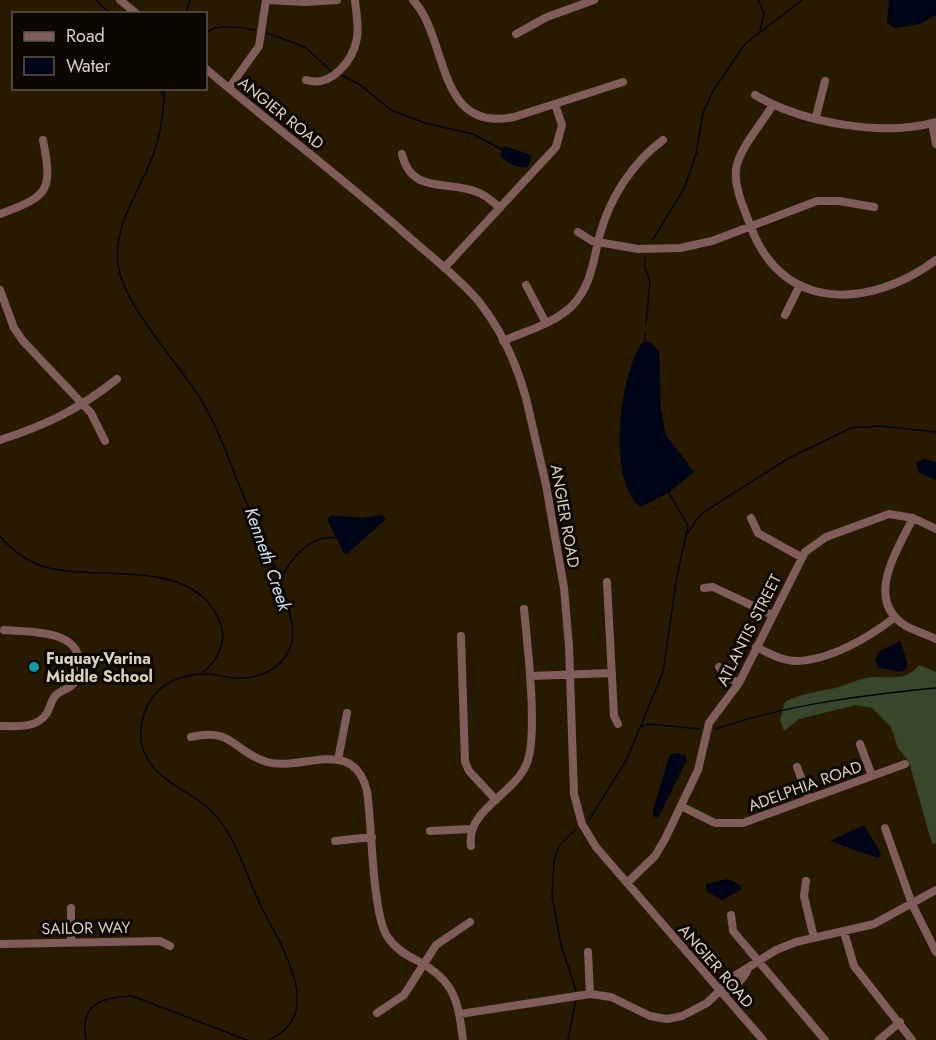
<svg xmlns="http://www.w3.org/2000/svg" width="936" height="1040" font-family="Jost,sans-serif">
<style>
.forest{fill:#38462c}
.water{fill:#000417}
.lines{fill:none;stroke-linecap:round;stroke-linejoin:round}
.stream{stroke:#000417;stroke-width:1.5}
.minor{stroke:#805c5a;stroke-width:8}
.culture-dot{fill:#0f9aa8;stroke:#0c0701;stroke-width:2}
.labels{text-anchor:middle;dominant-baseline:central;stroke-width:6;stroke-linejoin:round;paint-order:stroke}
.street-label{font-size:16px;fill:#dad1c1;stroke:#0c0701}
.poi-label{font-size:16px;font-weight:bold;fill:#dad1c1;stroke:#0c0701;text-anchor:start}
.water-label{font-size:18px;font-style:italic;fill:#d5e1f5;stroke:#0c0701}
</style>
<rect width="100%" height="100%" fill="#281a01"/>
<path class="forest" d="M 919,665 L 936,672 L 936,843 L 932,844 L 909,762 L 898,748 L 891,727 L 872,708 L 856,705 L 827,712 L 799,719 L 784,731 L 780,720 L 785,702 C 803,692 820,692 839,687 C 848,684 857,680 866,678 C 886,674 905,684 919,665 Z"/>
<path class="water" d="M 889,0 L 936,0 L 936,15 L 920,24 L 894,28 L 887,23 Z
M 504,146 L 532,155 L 528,167 C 517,169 509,164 500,156 Z
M 650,342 L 659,351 L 661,410 L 666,435 L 694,472 L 668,493 L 641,507 C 606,484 620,372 642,343 Z
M 924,459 L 936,462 L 936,480 L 919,473 L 916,463 Z
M 332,515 L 361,518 L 382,515 L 386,519 L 347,554 L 343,552 L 327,519 Z
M 900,641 L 907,661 L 906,669 L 902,672 L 879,668 L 875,660 L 880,651 Z
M 675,753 L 685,755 L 687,759 L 658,818 L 653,816 L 653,810 L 670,754 Z
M 864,825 C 868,833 878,846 881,855 L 878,858 L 830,841 Z
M 728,879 L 740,885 L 741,890 L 722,900 L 706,891 L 706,884 Z"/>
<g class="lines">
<path class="stream" d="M 96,0 L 111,14
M 758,0 L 764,13 L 760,31
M 186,14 L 190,0
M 206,32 C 221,24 238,27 255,30
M 267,33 L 305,47 L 331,71
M 341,75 L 359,84 L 391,110 L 425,123 L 473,134 L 503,150
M 160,88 L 163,96
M 165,88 C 163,112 161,136 152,158 C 139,192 113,226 118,264 C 123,305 176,360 198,395 C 219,427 229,462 244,497 C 262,539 284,579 292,624 C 297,655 274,676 244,678 C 230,680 217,673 203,674 C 176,675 152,687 144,714 C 140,727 139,741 145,754 C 159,785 195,791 216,816 C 236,839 246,873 258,900 C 276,939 330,1013 269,1040
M 653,239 L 684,189 L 696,154 L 703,113 L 713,91 L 745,44 L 802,0
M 645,257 L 645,268 L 650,281 L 646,323
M 645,333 L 645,344
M 688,533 L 698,517 L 707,510 L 789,458 L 851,428 L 879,426 L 936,432
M 0,536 C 11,550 28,562 45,567 C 100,582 197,555 221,625 C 227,644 216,662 202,673
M 280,580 C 290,560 310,534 335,538
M 640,727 L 648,724 L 700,729
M 716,729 C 785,705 863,695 936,688
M 589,820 L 627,759 L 663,672 L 677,576 L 688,526 L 668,491
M 576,991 L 561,945 L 552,896 L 554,861 L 559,846 L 576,829
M 86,1040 C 79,1004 102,997 132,996 L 247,1040
M 568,1040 L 576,999"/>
<path class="minor" d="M 120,0 L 137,14
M 266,0 L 306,2 L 337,0
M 413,0 C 449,38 435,133 514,117 L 623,82
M 516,34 L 547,17 L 594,0
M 206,69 C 273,126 344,179 410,238 C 434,259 460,279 480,303 C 501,330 517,365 526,398 L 546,485 L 564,588 L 569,646 L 574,794 L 582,824 L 596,847 L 763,1040
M 306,80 C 331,88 353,61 357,38 C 359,26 356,12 355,0
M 229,88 L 259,46 L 266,0
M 755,95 C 803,123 882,137 936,122
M 772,106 C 761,125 740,147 736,169 C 734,187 743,206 749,222 C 780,314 870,309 936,260
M 816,117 L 825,81
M 932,123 L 936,144
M 402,154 C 411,195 448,180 477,192 C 486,195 493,202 500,208
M 0,214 C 49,196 53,191 43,140
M 578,232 L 592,241 L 638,249 L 680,248 L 712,241 L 817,201 L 839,201 L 874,207
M 445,267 L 556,147 L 562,125 L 555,104
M 526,285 L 546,323
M 0,290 L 14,328 L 23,341 L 91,413 L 105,441
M 785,315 L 800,285
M 503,341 C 526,331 553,324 572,306 C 592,285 593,260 600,234 C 610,198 632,163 663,140
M 0,440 C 46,425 78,410 117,379
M 751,518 L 758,533 L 801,557
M 913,518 C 898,549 863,600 906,626 C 915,631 926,634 936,639
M 607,582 L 614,716 L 618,724
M 704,588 L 713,587 L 772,615
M 461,636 L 465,762 L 469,771 L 496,800
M 756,647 C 768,653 781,660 795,661 C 829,661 870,637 895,617
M 719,667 L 725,676 L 739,683
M 530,676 L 612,673
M 0,726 C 16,726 37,729 47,713 C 50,708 51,701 55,696 C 60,690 69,690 74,683 C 79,677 80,669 79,661 C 77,629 27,632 4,630
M 191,737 C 234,727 233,752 267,762 C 302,772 353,735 367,791 C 372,824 372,912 387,936 C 394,948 406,955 418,961 C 455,981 458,1001 463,1040
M 860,744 L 872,776
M 338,760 L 347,713
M 797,767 L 809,799
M 681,806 L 715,823 L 743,823 L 905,764
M 885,828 L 912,904 L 936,952
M 430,831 L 471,829
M 335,841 L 372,837
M 471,846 C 466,810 513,795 526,765 C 539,739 527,641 524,609
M 806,881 L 804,896 L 814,938
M 627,883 L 655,856 L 665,839 L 698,770 L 709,723 L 739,683 L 805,552 L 826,537 L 889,514 L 913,518 L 936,529
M 731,915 L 733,931 L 825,1040
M 844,932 L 854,966 L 912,1040
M 71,941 L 71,908
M 0,944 L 160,941 L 170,946
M 588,952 L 590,994
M 721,992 C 732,990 743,980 748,969
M 377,1013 L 404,995 L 436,945 L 470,922
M 460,1014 L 590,994 L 611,997 L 650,1016 L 667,1019 L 682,1016 L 707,1003 L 736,975 L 776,950 L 796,942 L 874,924 L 936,890
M 879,1040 L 900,1022"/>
</g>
<circle class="culture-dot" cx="34" cy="667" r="6"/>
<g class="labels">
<g class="street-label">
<text transform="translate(281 113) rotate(39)">ANGIER ROAD</text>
<text transform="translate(565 516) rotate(80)">ANGIER ROAD</text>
<text transform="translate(749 630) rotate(-63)">ATLANTIS STREET</text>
<text transform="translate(805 786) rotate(-20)">ADELPHIA ROAD</text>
<text transform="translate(86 928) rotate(-1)">SAILOR WAY</text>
<text transform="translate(716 966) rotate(49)">ANGIER ROAD</text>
</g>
<g class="poi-label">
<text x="46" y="658">Fuquay-Varina<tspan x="46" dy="18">Middle School</tspan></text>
</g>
<g class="water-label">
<text transform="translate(268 559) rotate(71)">Kenneth Creek</text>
</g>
</g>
<rect x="12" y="12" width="195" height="78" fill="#0c0701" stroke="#5e584e" stroke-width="1.5"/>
<rect x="24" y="32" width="30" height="9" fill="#805c5a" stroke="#5e584e" stroke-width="1.5"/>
<text x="66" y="42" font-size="18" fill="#dad1c1">Road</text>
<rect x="24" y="57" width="30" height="18" fill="#000417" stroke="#5e584e" stroke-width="1.5"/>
<text x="66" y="72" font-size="18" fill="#dad1c1">Water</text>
</svg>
